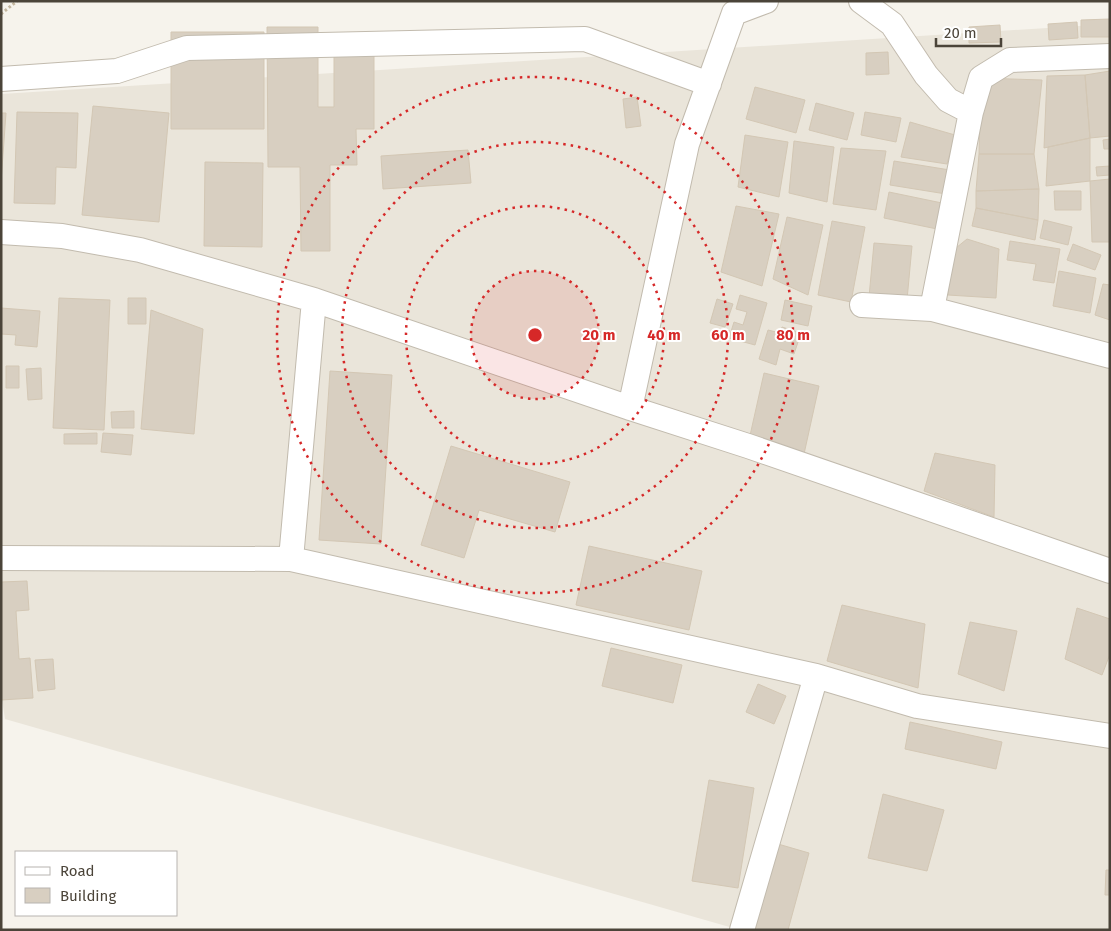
<svg xmlns="http://www.w3.org/2000/svg" width="1111" height="931" font-family="'Fira Sans',sans-serif">
<style>
.residential{fill:#eae5da}
.building{fill:#d8cfc1;stroke:#d3c7b4}
.lines{fill:none;stroke-linecap:round;stroke-linejoin:round}
.minor-casing{stroke:#c2bbae;stroke-width:26}
.path{stroke:#c4b79f;stroke-width:3;stroke-dasharray:2.5 2.5;stroke-linecap:butt}
.minor{stroke:#fff;stroke-width:24}
.ring{fill:none;stroke:#d62828;stroke-width:2.5;stroke-dasharray:2.5 5}
.centre{fill:#d62828;stroke:#fff;stroke-width:2.5}
.ring-label{font-size:15px;text-anchor:middle;font-weight:bold;fill:#d62828;stroke:#fff;stroke-width:4;stroke-linejoin:round;paint-order:stroke}
</style>
<rect width="100%" height="100%" fill="#f6f3ec"/>
<path class="residential" d="M 1110,24 L 1110,930 L 740,930 L 5,719 L 1,693 L 1,94 Z"/>
<path class="building" d="M 1110,19 L 1110,37 L 1081,37 L 1081,20 Z
M 1077,22 L 1078,38 L 1049,40 L 1048,24 Z
M 1000,25 L 1001,42 L 969,43 L 969,27 Z
M 267,27 L 318,27 L 318,107 L 334,107 L 334,35 L 374,34 L 374,129 L 356,129 L 357,165 L 330,165 L 330,251 L 301,251 L 300,167 L 268,167 Z
M 171,32 L 264,32 L 264,129 L 171,129 Z
M 888,52 L 889,74 L 866,75 L 866,53 Z
M 1110,71 L 1110,136 L 1090,138 L 1085,75 Z
M 1085,75 L 1090,138 L 1044,148 L 1047,76 Z
M 981,78 L 1042,80 L 1034,154 L 979,154 Z
M 755,87 L 805,100 L 796,133 L 746,119 Z
M 637,97 L 641,126 L 626,128 L 623,99 Z
M 816,103 L 854,113 L 847,140 L 809,130 Z
M 93,106 L 169,113 L 159,222 L 82,215 Z
M 17,112 L 78,113 L 76,168 L 56,167 L 55,204 L 14,203 Z
M 865,112 L 901,118 L 896,142 L 861,135 Z
M 1,113 L 6,113 L 1,182 Z
M 910,122 L 955,135 L 947,164 L 901,157 Z
M 745,135 L 788,142 L 779,197 L 738,187 Z
M 1090,138 L 1090,181 L 1046,186 L 1048,147 Z
M 1110,139 L 1110,149 L 1104,149 L 1103,140 Z
M 794,141 L 834,147 L 827,202 L 789,193 Z
M 841,148 L 886,151 L 876,210 L 833,204 Z
M 468,150 L 471,183 L 383,189 L 381,156 Z
M 979,154 L 1034,154 L 1039,189 L 976,191 Z
M 894,161 L 950,170 L 946,194 L 890,185 Z
M 205,162 L 263,163 L 262,247 L 204,246 Z
M 1110,166 L 1110,175 L 1097,176 L 1096,167 Z
M 1110,179 L 1110,242 L 1092,242 L 1090,181 Z
M 1039,189 L 1038,220 L 976,208 L 976,191 Z
M 1054,191 L 1081,191 L 1081,210 L 1055,210 Z
M 889,192 L 942,203 L 937,229 L 884,218 Z
M 736,206 L 779,214 L 762,286 L 721,272 Z
M 976,208 L 1038,220 L 1035,240 L 972,226 Z
M 787,217 L 823,225 L 808,295 L 773,279 Z
M 1044,220 L 1072,227 L 1068,245 L 1040,238 Z
M 832,221 L 865,227 L 851,302 L 818,295 Z
M 967,239 L 999,249 L 996,298 L 948,295 L 951,252 Z
M 1010,241 L 1060,249 L 1054,283 L 1033,280 L 1036,264 L 1007,260 Z
M 874,243 L 912,246 L 907,300 L 869,297 Z
M 1073,244 L 1101,255 L 1095,270 L 1067,260 Z
M 1059,271 L 1096,278 L 1090,313 L 1053,306 Z
M 1103,284 L 1110,285 L 1110,320 L 1095,315 Z
M 740,295 L 767,303 L 755,345 L 729,338 L 734,322 L 743,325 L 747,312 L 736,309 Z
M 59,298 L 110,300 L 104,430 L 53,428 Z
M 128,298 L 146,298 L 146,324 L 128,324 Z
M 717,299 L 733,304 L 725,327 L 710,323 Z
M 785,300 L 812,306 L 808,326 L 781,320 Z
M 1,308 L 40,311 L 37,347 L 15,345 L 16,335 L 1,334 Z
M 151,310 L 203,329 L 194,434 L 141,429 Z
M 782,327 L 801,333 L 794,354 L 780,349 L 776,365 L 759,359 L 768,330 L 780,333 Z
M 6,366 L 19,366 L 19,388 L 6,388 Z
M 41,368 L 42,399 L 28,400 L 26,369 Z
M 330,371 L 392,375 L 381,544 L 319,540 Z
M 764,373 L 819,386 L 804,454 L 749,440 Z
M 134,411 L 134,428 L 112,428 L 111,412 Z
M 97,433 L 97,444 L 64,444 L 64,434 Z
M 103,433 L 133,435 L 131,455 L 101,452 Z
M 451,446 L 570,482 L 555,532 L 479,510 L 464,558 L 421,545 Z
M 935,453 L 995,465 L 994,517 L 924,491 Z
M 589,546 L 702,571 L 689,630 L 576,605 Z
M 27,581 L 29,610 L 16,611 L 19,659 L 30,658 L 33,698 L 1,700 L 1,582 Z
M 842,605 L 925,624 L 918,688 L 827,661 Z
M 1077,608 L 1110,619 L 1110,654 L 1102,675 L 1065,659 Z
M 970,622 L 1017,631 L 1004,691 L 958,674 Z
M 611,648 L 682,665 L 673,703 L 602,686 Z
M 53,659 L 55,689 L 38,691 L 35,660 Z
M 758,684 L 786,696 L 774,724 L 746,712 Z
M 910,722 L 1002,742 L 996,769 L 905,749 Z
M 709,780 L 754,788 L 738,888 L 692,881 Z
M 883,794 L 944,810 L 927,871 L 868,858 Z
M 778,844 L 809,853 L 788,930 L 755,930 Z
M 1106,870 L 1110,870 L 1110,895 L 1105,895 Z"/>
<g class="lines">
<defs>
<path id="minor" d="M 861,1 L 892,24 L 926,75 L 948,100 L 971,112 L 932,309
M 1,79 L 117,71 L 187,48 L 585,39 L 709,84
M 971,112 L 981,78 L 1010,60 L 1110,56
M 1,232 L 62,236 L 140,250 L 314,300 L 630,408 L 748,446 L 1110,571
M 862,305 L 932,309 L 1110,356
M 630,408 L 687,144 L 734,13 L 766,1
M 1,558 L 291,559 L 816,676 L 917,706 L 1110,736
M 291,559 L 314,300
M 742,930 L 816,676"/>
</defs>
<use href="#minor" class="minor-casing"/>
<path class="path" d="M 1,14 L 17,1"/>
<use href="#minor" class="minor"/>
</g>
<circle cx="535" cy="335" r="64" fill="#d62828" fill-opacity=".12"/>
<g class="ring">
<circle cx="535" cy="335" r="64"/>
<circle cx="535" cy="335" r="129"/>
<circle cx="535" cy="335" r="193"/>
<circle cx="535" cy="335" r="258"/>
</g>
<circle cx="535" cy="335" r="8" class="centre"/>
<g class="ring-label">
<text x="599" y="340">20 m</text>
<text x="664" y="340">40 m</text>
<text x="728" y="340">60 m</text>
<text x="793" y="340">80 m</text>
</g>
<rect width="1111" height="931" fill="none" stroke="#4b4439" stroke-width="5"/>
<rect x="15" y="851" width="162" height="65" fill="#ffffff" stroke="#b7b4b0"/>
<rect x="25" y="867" width="25" height="8" fill="#ffffff" stroke="#b7b4b0"/>
<text x="60" y="876" font-size="15" fill="#4b4439">Road</text>
<rect x="25" y="888" width="25" height="15" fill="#d8cfc1" stroke="#b7b4b0"/>
<text x="60" y="901" font-size="15" fill="#4b4439">Building</text>
<path d="M936 38v8h65v-8" fill="none" stroke="#4b4439" stroke-width="2.5"/>
<text x="944" y="38" font-size="15" fill="#4b4439" stroke="#ffffff" stroke-width="4" paint-order="stroke">20 m</text>
</svg>
